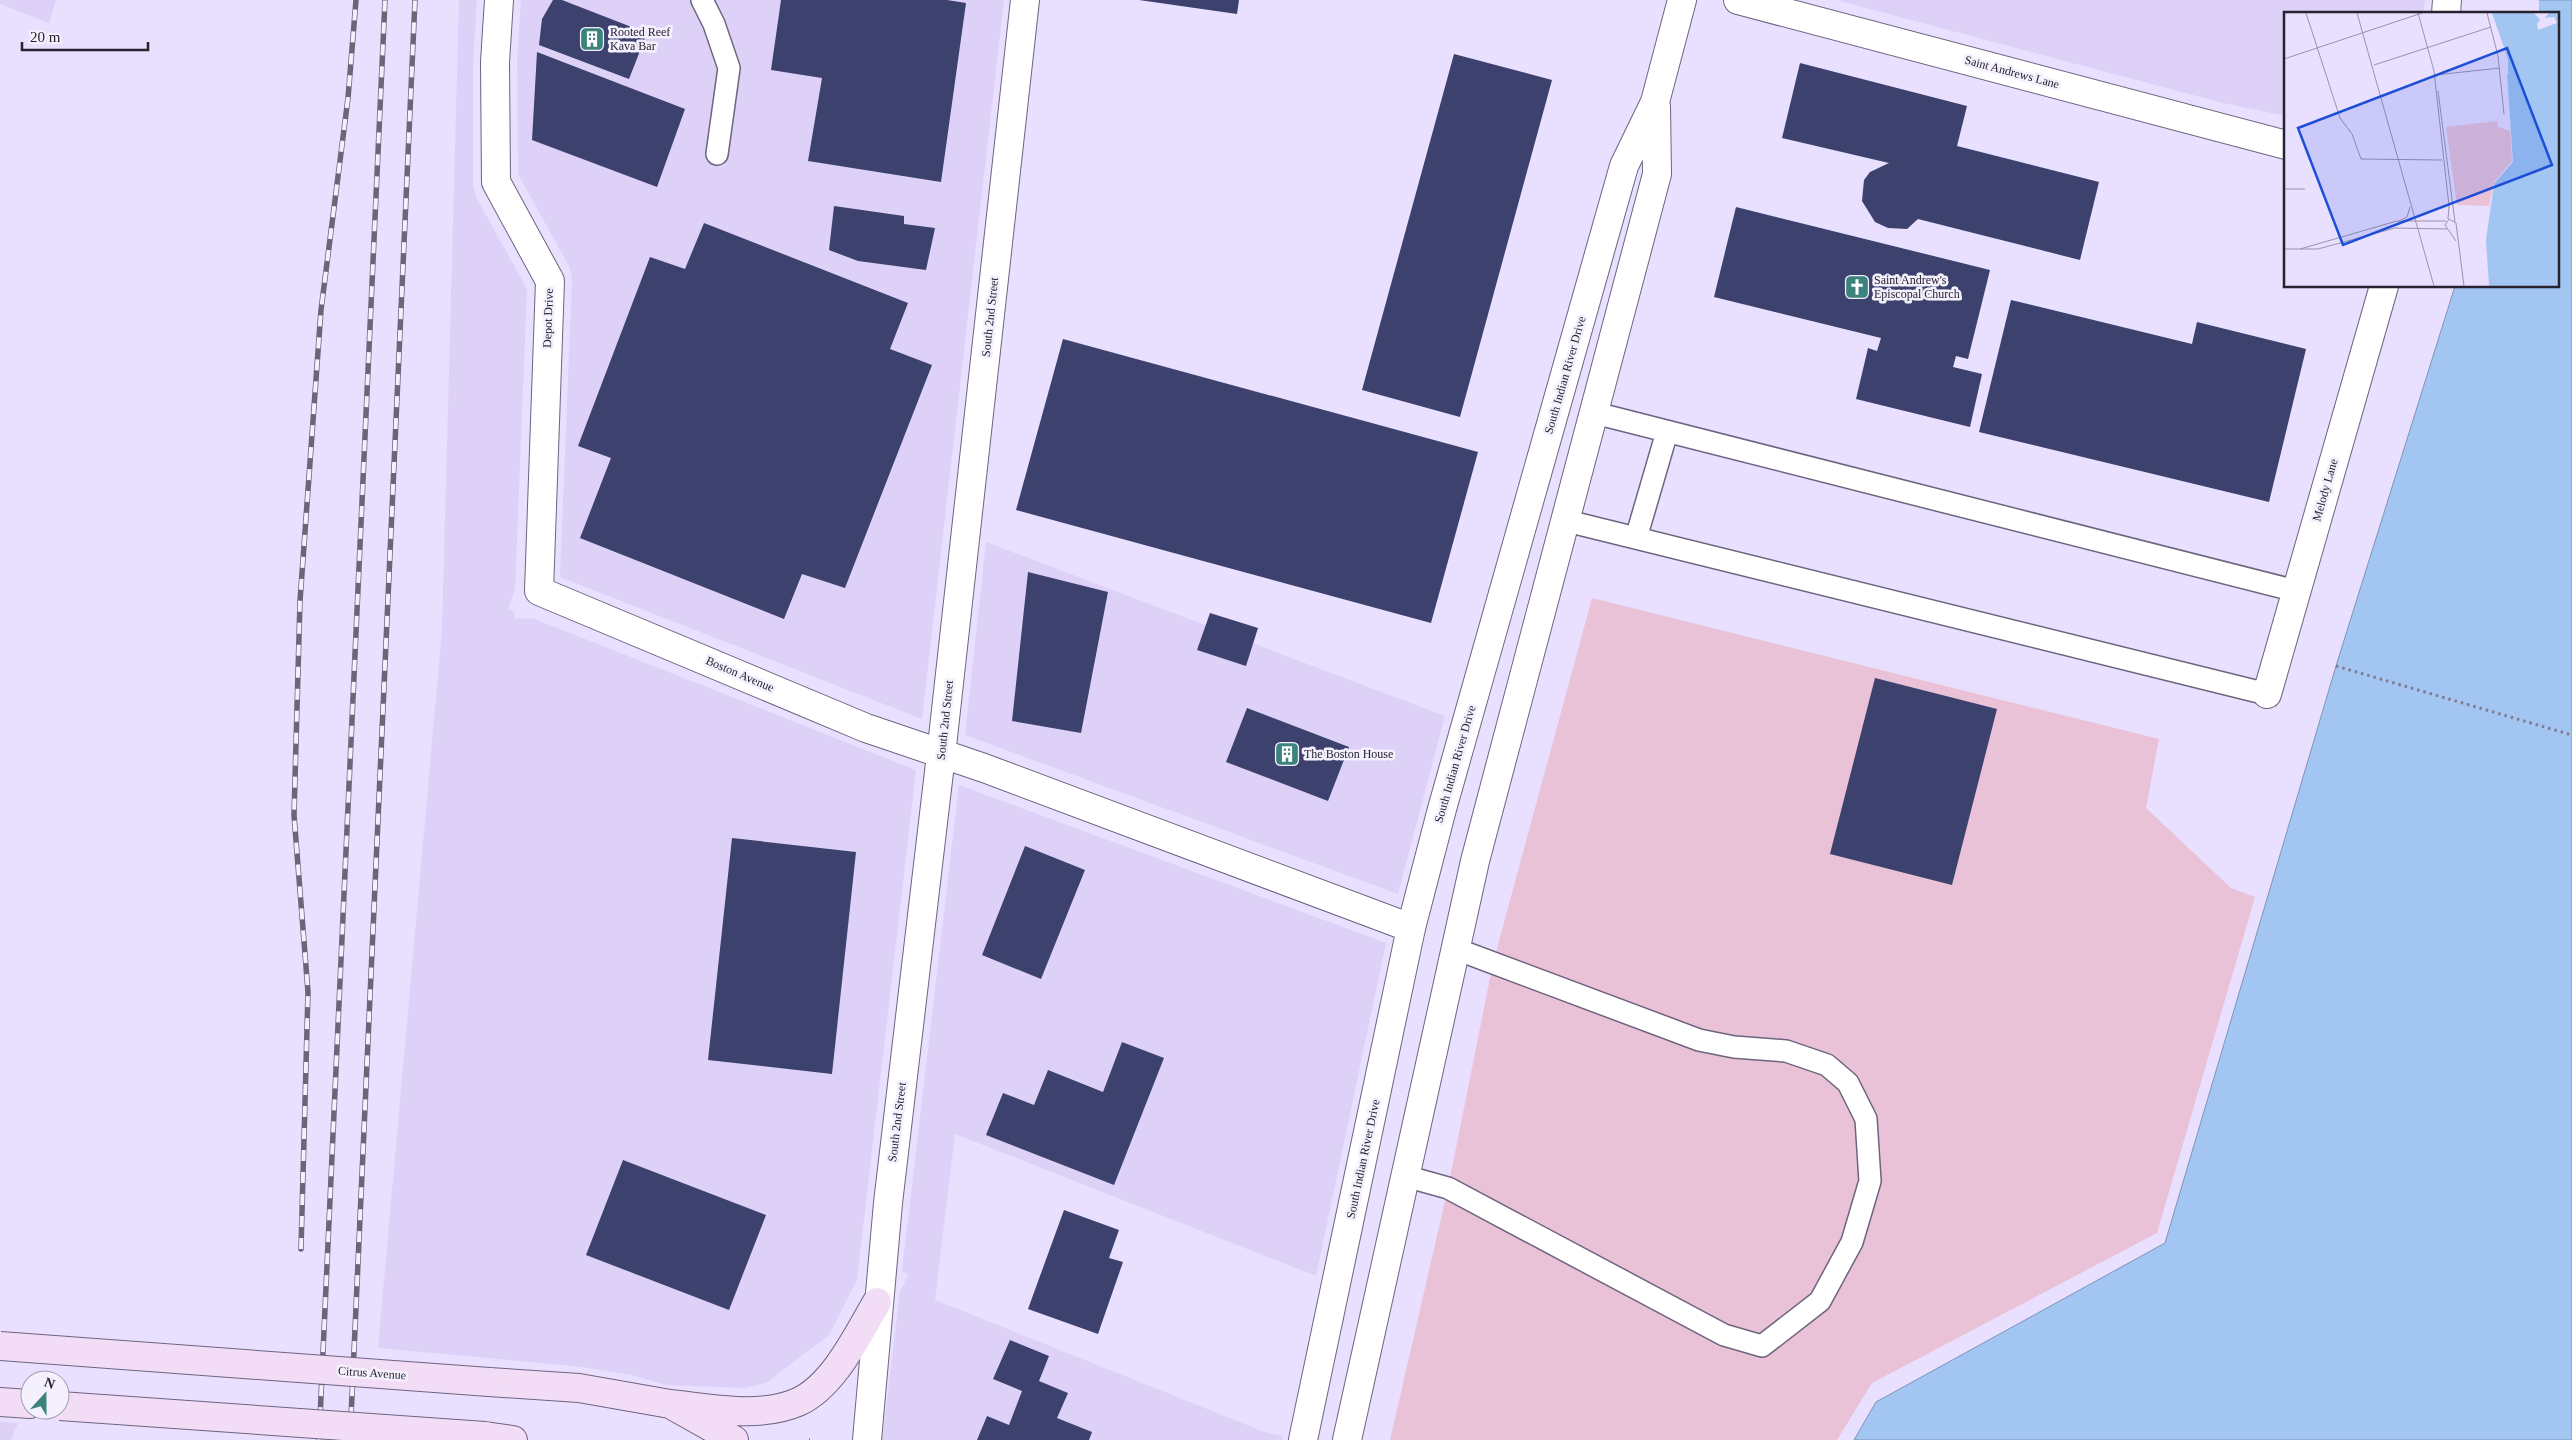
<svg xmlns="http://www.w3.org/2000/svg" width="2572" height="1440" font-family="'Times New Roman',serif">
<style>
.built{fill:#ddd1f7}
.green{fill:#eac2d7}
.water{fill:#a2c5f2;stroke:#7d94b7}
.pier{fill:#e9dfff}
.building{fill:#3c416d}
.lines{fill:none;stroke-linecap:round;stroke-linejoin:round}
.service-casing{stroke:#6d647f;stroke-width:24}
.minor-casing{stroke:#6d647f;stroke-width:30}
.tertiary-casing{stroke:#6d647f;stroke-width:30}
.secondary-casing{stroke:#6d647f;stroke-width:30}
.path{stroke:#817a90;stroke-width:3;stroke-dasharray:2.5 4;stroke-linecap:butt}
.service{stroke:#fff;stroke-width:21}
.minor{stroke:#fff;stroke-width:28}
.tertiary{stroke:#fff;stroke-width:28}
.secondary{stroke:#f3ddf6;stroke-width:28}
.rail-casing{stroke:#6b6578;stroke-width:5.5}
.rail{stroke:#f4f0fd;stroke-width:4;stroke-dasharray:11;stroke-linecap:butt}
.secondary-bridge-casing{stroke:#6d647f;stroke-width:30;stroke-linecap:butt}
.secondary-bridge{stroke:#f3ddf6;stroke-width:28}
.labels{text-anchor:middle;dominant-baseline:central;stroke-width:5;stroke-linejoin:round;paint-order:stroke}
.poi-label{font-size:12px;fill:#26222e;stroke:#f4f0fd;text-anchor:start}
.street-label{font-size:12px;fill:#26222e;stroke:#f4f0fd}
.inset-road{fill:none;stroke:#9b93ab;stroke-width:1}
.view{fill:#1d4ed8;fill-opacity:0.15;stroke:#1d4ed8;stroke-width:2.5}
.inset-edge{fill:none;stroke:#26222e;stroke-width:2.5}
</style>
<rect width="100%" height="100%" fill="#e9dfff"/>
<path class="built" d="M 0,0 L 56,0 L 49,23 L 0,4 Z
M 459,0 L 477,0 L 473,62 L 473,185 L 476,197 L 527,289 L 515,590 L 508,609 L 514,612 L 515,619 L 532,618 L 916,770 L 857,1280 L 829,1335 L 766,1383 L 744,1388 L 666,1385 L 632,1375 L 574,1366 L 378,1348 L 442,630 Z
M 521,0 L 1004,0 L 922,719 L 560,577 L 572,280 L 570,268 L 518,174 L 517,61 Z
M 1836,0 L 2425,0 L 2423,14 L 2286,14 L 2286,116 L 2223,103 Z
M 986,542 L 1445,716 L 1398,894 L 965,735 Z
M 959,785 L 1386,943 L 1316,1276 L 955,1134 L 935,1300 L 1262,1431 L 1283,1436 L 1282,1440 L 882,1440 L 900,1292 L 908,1275 L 902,1271 Z
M 0,1422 L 18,1423 L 11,1440 L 0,1440 Z"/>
<path class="green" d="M 1592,598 L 2159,739 L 2146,808 L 2231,888 L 2255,897 L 2157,1233 L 1872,1383 L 1837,1440 L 1390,1440 L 1448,1188 L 1493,963 Z"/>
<path class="water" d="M 2519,0 L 2572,0 L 2572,1440 L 1854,1440 L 1876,1402 L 2165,1243 L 2336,666 L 2455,286 L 2558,286 L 2558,14 L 2518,14 Z"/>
<path class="pier" d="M 2517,0 L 2539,0 L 2539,14 L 2516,14 Z"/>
<path class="building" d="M 553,0 L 562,0 L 647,33 L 629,79 L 539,45 L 542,19 Z
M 781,0 L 947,0 L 966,3 L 941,182 L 808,161 L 822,78 L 771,70 Z
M 1139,0 L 1239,0 L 1237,14 Z
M 537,52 L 685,109 L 657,187 L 532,140 Z
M 1454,54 L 1552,80 L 1460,417 L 1362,390 Z
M 1800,63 L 1967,106 L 1957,146 L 2099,182 L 2080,260 L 1918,219 L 1907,229 L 1888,228 L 1875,222 L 1862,201 L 1864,180 L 1870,172 L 1889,163 L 1782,138 Z
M 834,206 L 904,216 L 904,224 L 935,228 L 926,270 L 858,261 L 829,250 Z
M 1736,207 L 1990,270 L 1968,359 L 1956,356 L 1953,367 L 1982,374 L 1970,427 L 1856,399 L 1868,348 L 1877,351 L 1881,338 L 1714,297 Z
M 704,223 L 908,303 L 890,349 L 932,365 L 845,588 L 802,574 L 784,619 L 580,538 L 611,458 L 578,446 L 650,257 L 685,269 Z
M 2011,300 L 2192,344 L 2197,322 L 2306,349 L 2269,502 L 1979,432 Z
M 1063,339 L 1478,452 L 1431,623 L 1016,510 Z
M 1028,572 L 1108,592 L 1081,733 L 1012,721 Z
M 1210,613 L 1258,628 L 1246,666 L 1197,650 Z
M 1875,678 L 1997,709 L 1952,885 L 1830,854 Z
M 1247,708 L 1349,747 L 1328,801 L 1226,762 Z
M 732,838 L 856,852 L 832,1074 L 708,1060 Z
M 1025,846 L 1085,870 L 1041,979 L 982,955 Z
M 1122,1042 L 1164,1058 L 1114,1185 L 986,1135 L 1003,1093 L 1034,1105 L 1048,1070 L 1103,1092 Z
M 623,1160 L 766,1215 L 729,1310 L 586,1255 Z
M 1064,1210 L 1119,1230 L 1109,1258 L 1123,1262 L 1098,1334 L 1028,1309 Z
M 1010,1340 L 1049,1356 L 1039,1381 L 1068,1393 L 1057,1418 L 1092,1432 L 1089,1440 L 977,1440 L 987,1416 L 1009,1425 L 1022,1391 L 993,1379 Z"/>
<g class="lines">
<defs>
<path id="service" d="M 702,0 L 714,24 L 729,68 L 717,154
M 1595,413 L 2296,591
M 1567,521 L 2267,694
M 1636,538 L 1667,432
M 1405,1176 L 1448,1188 L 1724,1335 L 1762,1346 L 1820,1301 L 1852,1242 L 1870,1181 L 1866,1119 L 1848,1083 L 1827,1065 L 1786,1051 L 1734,1047 L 1699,1040 L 1456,949"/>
<path id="minor" d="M 499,0 L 495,62 L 496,182 L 550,281 L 539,591 L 866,728 L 984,768 L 1411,928
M 1738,0 L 2286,145
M 2446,14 L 2447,0
M 2267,694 L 2384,286
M 867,1440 L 888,1203 L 941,755 L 1025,0"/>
<path id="tertiary" d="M 1303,1440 L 1411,928 L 1442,809 L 1624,166 L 1655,102 L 1682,0
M 1347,1440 L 1475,861 L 1657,174 L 1656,106"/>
<path id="secondary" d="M 489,1382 L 579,1388 L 670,1404 L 734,1440
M 0,1402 L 30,1404
M 670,1404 C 710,1408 759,1419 798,1402 C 834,1386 858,1334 877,1302
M 485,1436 L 513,1440"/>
</defs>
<use href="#service" class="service-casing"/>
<use href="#minor" class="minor-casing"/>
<use href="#tertiary" class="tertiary-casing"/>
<use href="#secondary" class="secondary-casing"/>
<path class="path" d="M 2336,666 L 2572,735
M 809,1440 L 810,1440"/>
<use href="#service" class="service"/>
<use href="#minor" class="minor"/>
<use href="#tertiary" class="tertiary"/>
<use href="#secondary" class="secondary"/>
<defs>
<path id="rail" d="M 301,1249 L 308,992 L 294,815 L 300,601 L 321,310 L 348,98 L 356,0
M 319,1440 L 385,0
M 350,1440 L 415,0"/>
</defs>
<use href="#rail" class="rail-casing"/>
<use href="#rail" class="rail"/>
<defs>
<path id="secondary-bridge" d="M 0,1346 L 489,1382
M 60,1406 L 485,1436"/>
</defs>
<use href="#secondary-bridge" class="secondary-bridge-casing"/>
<use href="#secondary-bridge" class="secondary-bridge"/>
</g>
<defs>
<symbol id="building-square" viewBox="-11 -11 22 22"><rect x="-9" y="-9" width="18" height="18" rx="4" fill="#3c837e" stroke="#f4f0fd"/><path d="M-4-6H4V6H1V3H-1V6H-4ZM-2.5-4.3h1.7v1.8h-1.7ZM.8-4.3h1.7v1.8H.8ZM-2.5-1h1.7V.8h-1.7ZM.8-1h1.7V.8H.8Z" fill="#fff"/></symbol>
<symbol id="church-square" viewBox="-11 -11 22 22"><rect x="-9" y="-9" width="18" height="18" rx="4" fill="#3c837e" stroke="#f4f0fd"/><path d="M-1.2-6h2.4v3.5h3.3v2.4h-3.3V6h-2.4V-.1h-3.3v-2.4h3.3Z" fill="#fff"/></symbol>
</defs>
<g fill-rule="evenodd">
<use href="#building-square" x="578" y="25" width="28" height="28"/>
<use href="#church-square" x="1843" y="273" width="28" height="28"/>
<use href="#building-square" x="1273" y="740" width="28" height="28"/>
</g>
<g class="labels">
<g class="poi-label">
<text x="610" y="32">Rooted Reef<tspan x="610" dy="14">Kava Bar</tspan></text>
<text x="1874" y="280">Saint Andrew's<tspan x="1874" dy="14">Episcopal Church</tspan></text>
<text x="1304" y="754">The Boston House</text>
</g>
<g class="street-label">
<text transform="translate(2012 72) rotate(15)">Saint Andrews Lane</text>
<text transform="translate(990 317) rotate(-84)">South 2nd Street</text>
<text transform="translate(548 318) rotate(-88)">Depot Drive</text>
<text transform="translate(1565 375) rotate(-74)">South Indian River Drive</text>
<text transform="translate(2325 490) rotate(-74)">Melody Lane</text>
<text transform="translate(740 674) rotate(23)">Boston Avenue</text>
<text transform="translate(945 720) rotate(-84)">South 2nd Street</text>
<text transform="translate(1455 764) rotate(-74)">South Indian River Drive</text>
<text transform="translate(897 1122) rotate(-83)">South 2nd Street</text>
<text transform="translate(1363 1159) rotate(-78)">South Indian River Drive</text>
<text transform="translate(372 1373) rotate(4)">Citrus Avenue</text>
</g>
</g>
<g transform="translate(2284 12)">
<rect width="275" height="275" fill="#e9dfff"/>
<path d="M 213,109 L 214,115 L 226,119 L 228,149 L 210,170 L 205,194 L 173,193 L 162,115 Z" fill="#eac2d7"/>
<path d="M 208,1 L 254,1 L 259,8 L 265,1 L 275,1 L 275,274 L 205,274 L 202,228 L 210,172 L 229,150 L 222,47 Z" fill="#a2c5f2"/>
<path d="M 208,1 L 224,47 L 224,63 L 222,61 ZM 250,1 L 255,1 L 260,6 L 270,5 L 273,11 L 254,18 L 253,12 L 256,8 Z" fill="#e9dfff"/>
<path class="inset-road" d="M 22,1 L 56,106 L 68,122 L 77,147 L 158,148M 73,1 L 150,274M 134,1 L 150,59 L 165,194 L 164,207M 203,1 L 214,44 L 220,102M 0,47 L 138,1M 90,53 L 207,15M 151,63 L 216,56M 154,79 L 171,210M 0,177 L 21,177M 115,209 L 123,205 L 126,195M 172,229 L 161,213 L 165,207 L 172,211 L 180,274M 0,237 L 34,237 L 111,216 L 163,217M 16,237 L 113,209 L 162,209"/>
<path class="view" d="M 223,36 L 268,153 L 59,233 L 14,116 Z"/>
<rect width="275" height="275" class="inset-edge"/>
</g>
<g transform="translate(45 1395) rotate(21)"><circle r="24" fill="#f4f0fd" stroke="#a29eaa"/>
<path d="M0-4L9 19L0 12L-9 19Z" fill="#3c837e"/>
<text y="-8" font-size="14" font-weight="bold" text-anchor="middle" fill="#26222e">N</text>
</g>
<path d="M22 42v8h126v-8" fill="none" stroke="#26222e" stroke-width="2.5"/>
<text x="30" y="42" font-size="15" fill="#26222e" stroke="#f4f0fd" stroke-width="4" paint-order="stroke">20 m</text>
</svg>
